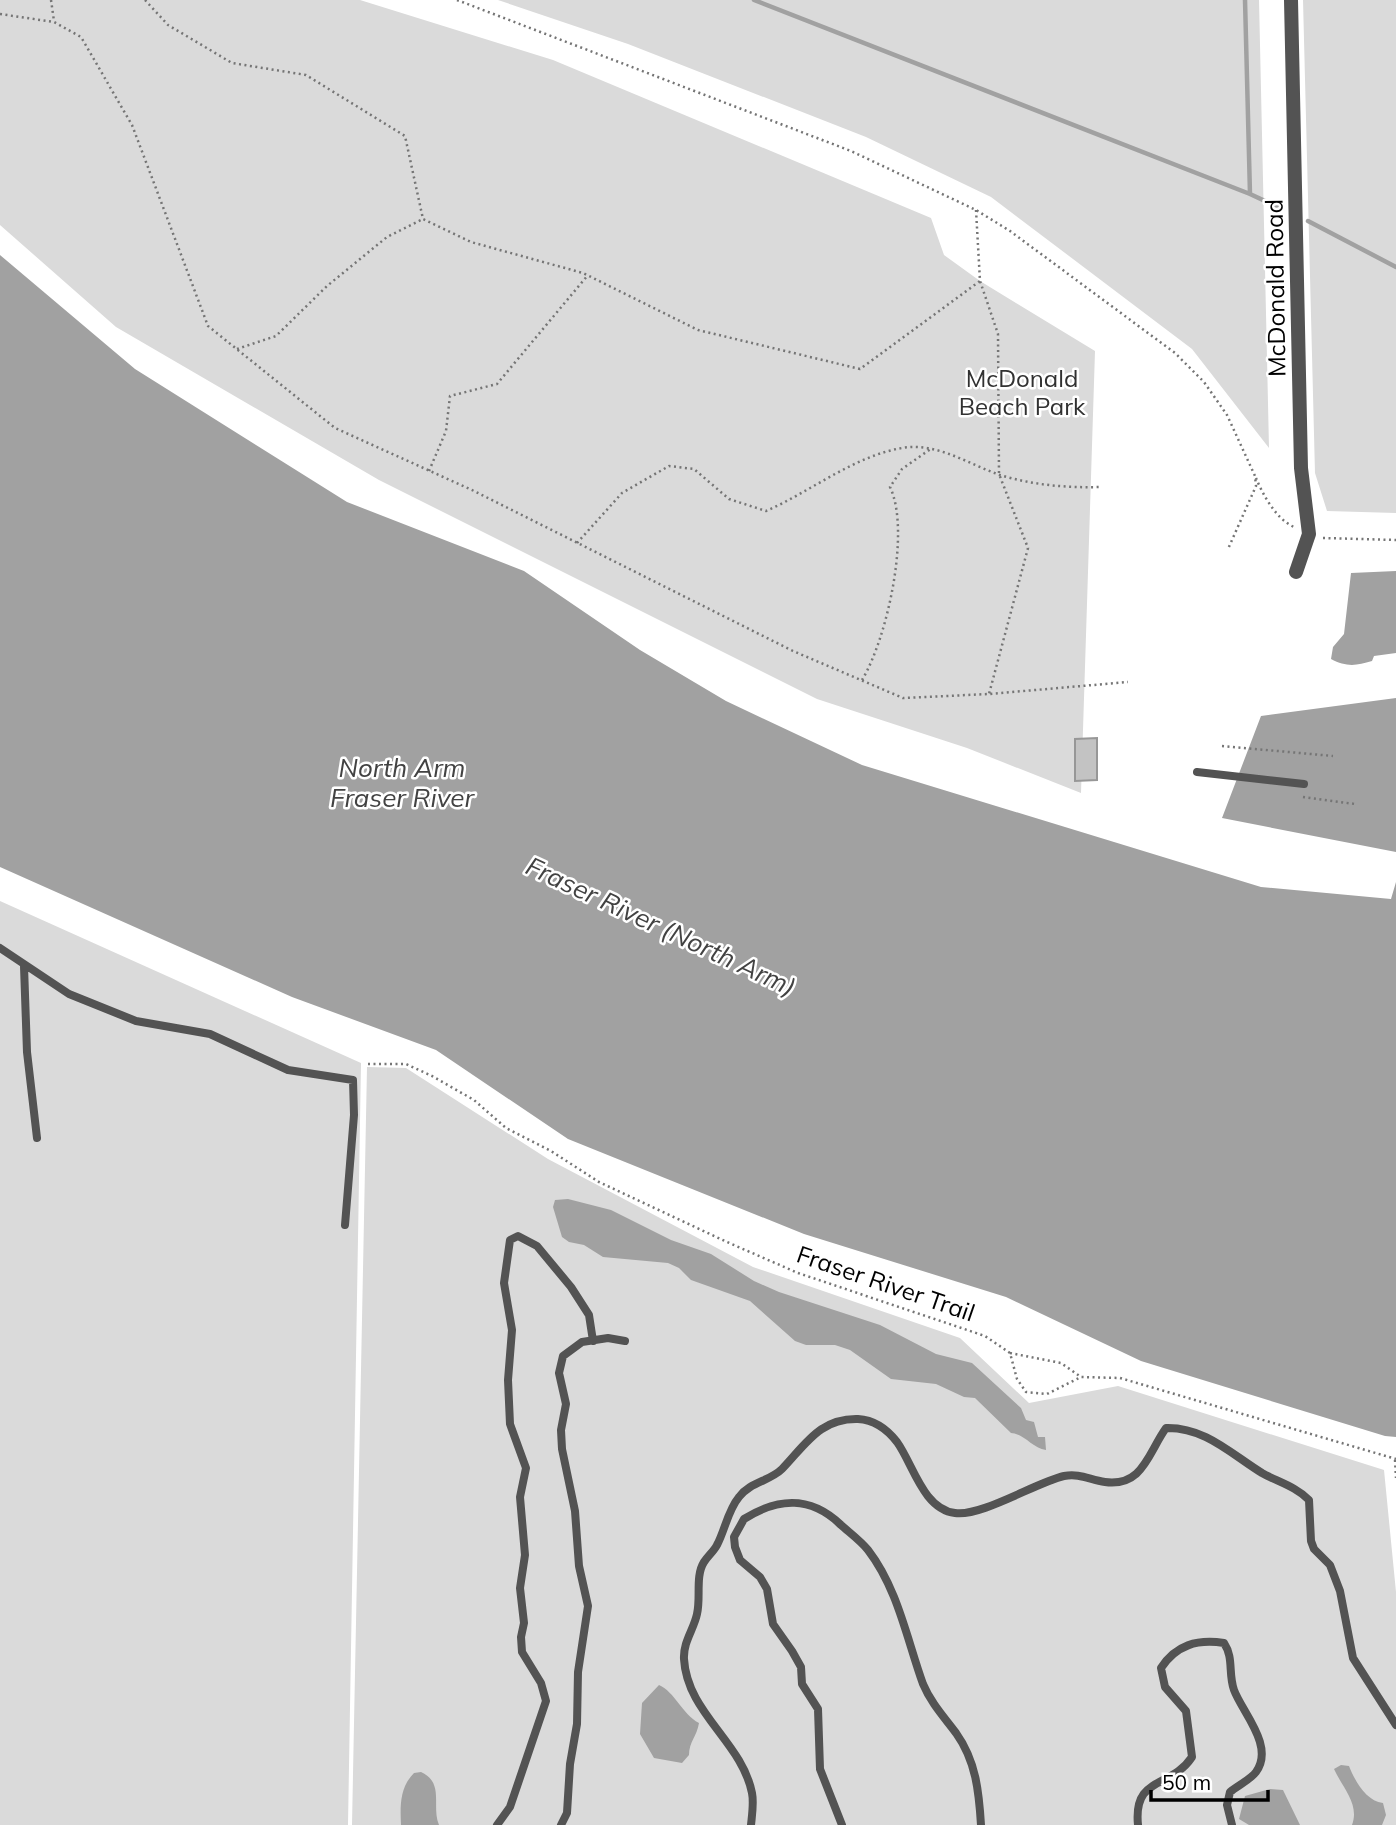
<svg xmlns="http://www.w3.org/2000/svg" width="1396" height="1825" font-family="Mulish,sans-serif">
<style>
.green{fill:#dadada}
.water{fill:#a1a1a1}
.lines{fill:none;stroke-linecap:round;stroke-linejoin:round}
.stream{stroke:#a1a1a1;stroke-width:4.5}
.building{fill:#c3c3c3;stroke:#979797;stroke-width:2}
.path{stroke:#757575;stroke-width:2.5;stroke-dasharray:2 3.5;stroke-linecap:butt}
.service{stroke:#535353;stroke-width:8}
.minor{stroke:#535353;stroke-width:14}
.labels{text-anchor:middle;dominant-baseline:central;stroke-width:5;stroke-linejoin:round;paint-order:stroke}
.street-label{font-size:24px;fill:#000;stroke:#fff}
.park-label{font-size:24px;fill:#313131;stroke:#fff}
.water-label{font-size:26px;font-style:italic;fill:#424242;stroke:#fff}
</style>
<rect width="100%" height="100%" fill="#fff"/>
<path class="green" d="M 0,0 L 360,0 L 553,60 L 931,218 L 944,255 L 980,281 L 1095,351 L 1081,793 L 967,748 L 817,699 L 379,480 L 116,327 L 0,225 Z
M 498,0 L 1259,0 L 1269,448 L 1192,349 L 991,197 L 866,137 L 628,44 Z
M 1303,0 L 1396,0 L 1396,513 L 1327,511 L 1315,473 Z
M 0,901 L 361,1063 L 348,1825 L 0,1825 Z
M 367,1067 L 406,1068 L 548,1159 L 753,1267 L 960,1338 L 1029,1403 L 1118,1386 L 1384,1470 L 1396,1592 L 1396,1825 L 352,1825 Z"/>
<path class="water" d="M 0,255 L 135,369 L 347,502 L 524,571 L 640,650 L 726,701 L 862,765 L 1261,887 L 1391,899 L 1396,882 L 1396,1437 L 1385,1436 L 1141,1361 L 1006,1297 L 804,1234 L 568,1139 L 436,1050 L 292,997 L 0,867 Z
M 1396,571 L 1396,653 L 1374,656 L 1372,661 C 1356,666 1346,667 1331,659 L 1333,647 L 1344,634 L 1351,573 Z
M 1396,698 L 1396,852 L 1222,818 L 1261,716 Z
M 568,1199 L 611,1210 L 671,1240 L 711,1254 L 754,1281 L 779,1292 L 880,1325 L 936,1354 L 972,1363 L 1021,1408 L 1026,1420 L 1034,1422 L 1038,1437 L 1045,1437 L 1046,1450 C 1032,1448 1025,1434 1011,1433 L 975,1398 L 964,1397 L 936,1384 L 891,1379 L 850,1350 L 835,1345 L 806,1345 L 795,1341 L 750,1301 L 691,1280 L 679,1268 L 668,1263 L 603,1257 L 584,1245 L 569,1242 L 562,1237 L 553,1207 L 555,1200 Z
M 659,1685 C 675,1692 682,1714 699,1723 C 697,1736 689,1742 689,1755 L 682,1763 L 654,1758 L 640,1734 L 642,1703 Z
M 1341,1765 L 1349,1766 C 1355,1781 1366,1801 1383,1803 L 1386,1815 L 1382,1825 L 1352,1825 C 1360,1804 1342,1787 1334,1769 Z
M 421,1772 C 445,1783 431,1806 439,1825 L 401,1825 C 400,1805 400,1787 414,1773 Z
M 1270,1789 L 1283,1790 L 1300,1825 L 1249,1825 L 1239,1819 L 1245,1796 Z"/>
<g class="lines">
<path class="stream" d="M 754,0 L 1250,194 L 1282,209
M 1245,0 L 1250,194
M 1308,221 L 1396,267"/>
</g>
<path class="building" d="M 1097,738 L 1097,780 L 1075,781 L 1075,739 Z"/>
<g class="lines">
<path class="path" d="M 51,0 L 54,21
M 145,0 L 168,25 L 232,63 L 306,75 L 405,136 L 423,219 L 471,242 L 583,273 L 698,330 L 860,369 L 980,281
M 457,0 L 851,151 L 976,210 L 1010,231 L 1175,353 L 1204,382 L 1227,415 L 1255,476 L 1256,486 L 1228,549
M 0,14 L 54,22 L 81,37 L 132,125 L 208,326 L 335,428 L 472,490 L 793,651 L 903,698 L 989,694 L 1128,682
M 976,210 L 980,281 L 998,334 L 999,474 L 1028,548 L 989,694
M 237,349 L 276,336 L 327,286 L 387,237 L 423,219
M 429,471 L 446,431 L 450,396 L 497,384 L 588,275
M 1256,478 C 1263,495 1276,519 1294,527
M 1323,538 L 1396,540
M 577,543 L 622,493 L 669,466 L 694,469 L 729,499 L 766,511 C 810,492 854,456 902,448 C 937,442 968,464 1000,475 C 1033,485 1066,488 1101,487
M 862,680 C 887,639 911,531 890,487 L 902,469 L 932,448
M 1222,746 L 1333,756
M 1303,797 L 1355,804
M 368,1064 L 406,1064 L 432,1076 L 474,1100 L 506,1128 L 551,1151 L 599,1182 L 727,1242 L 798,1273 L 985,1336 L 1010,1353 L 1017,1379 L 1026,1392 L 1047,1394 L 1081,1377 L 1120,1378 L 1396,1459
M 1010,1353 L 1061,1363 L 1081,1377
M 1395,1460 L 1396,1478"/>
<path class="service" d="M 1197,772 L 1304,784
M 0,948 L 69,994 L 136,1021 L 210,1034 L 288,1070 L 353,1080 L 354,1115 L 345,1225
M 24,966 L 27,1052 L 37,1138
M 497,1825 L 510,1807 L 546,1701 L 541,1683 L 522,1652 L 521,1637 L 524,1623 L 520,1588 L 525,1555 L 520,1497 L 526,1468 L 510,1424 L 508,1380 L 512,1330 L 504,1283 L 510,1240 L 518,1236 L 537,1246 L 571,1287 L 589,1315 L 593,1341
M 561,1825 L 567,1813 L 570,1764 L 577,1724 L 578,1672 L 588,1606 L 579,1566 L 575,1511 L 562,1449 L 561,1430 L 566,1404 L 559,1373 L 563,1356 L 582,1342 L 608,1338 L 625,1341
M 751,1825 C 752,1815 754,1803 752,1793 C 742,1742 687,1713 684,1659 C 683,1642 694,1629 697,1614 C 701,1598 695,1576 704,1562 C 708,1556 714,1551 717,1545 C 725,1530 728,1510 739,1497 C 750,1482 770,1481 782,1469 C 806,1444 820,1418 858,1419 C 874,1420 887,1429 897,1442 C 913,1464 923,1509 955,1513 C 981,1517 1037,1482 1064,1476 C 1080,1473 1090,1480 1105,1482 C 1143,1487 1148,1453 1166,1428 C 1205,1427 1231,1454 1262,1473 C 1278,1482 1295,1486 1309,1500 L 1311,1541 L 1314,1549 L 1330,1565 L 1340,1591 L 1353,1658 L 1396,1725
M 842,1825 L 820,1769 L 818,1709 L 802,1684 L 801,1667 L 792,1651 L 773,1624 L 767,1589 L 760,1577 L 740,1560 L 735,1547 L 734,1537 L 744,1519 C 779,1497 811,1496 841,1525 C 850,1533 861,1541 868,1550 C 898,1589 907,1640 923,1684 C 931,1703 944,1717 956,1733 C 976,1761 979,1792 981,1825
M 1138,1825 C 1133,1775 1171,1789 1192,1757 L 1186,1711 L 1165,1687 L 1161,1668 C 1176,1645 1197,1639 1224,1643 C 1234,1658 1228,1673 1234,1690 C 1242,1712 1275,1746 1256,1772 C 1251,1779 1237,1786 1230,1792 L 1227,1805 L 1232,1825"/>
<path class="minor" d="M 1291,0 L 1301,468 L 1309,534 L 1296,572"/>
</g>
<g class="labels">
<g class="street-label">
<text transform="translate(1275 288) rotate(-91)">McDonald Road</text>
<text transform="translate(886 1283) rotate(19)">Fraser River Trail</text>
</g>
<g class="park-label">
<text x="1022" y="378">McDonald<tspan x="1022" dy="28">Beach Park</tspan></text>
</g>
<g class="water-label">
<text x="402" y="767">North Arm<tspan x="402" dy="30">Fraser River</tspan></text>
<text transform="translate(661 926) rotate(25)">Fraser River (North Arm)</text>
</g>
</g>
<path d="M1151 1790v10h117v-10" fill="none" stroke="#000000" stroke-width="3.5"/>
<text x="1162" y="1790" font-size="21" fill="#000000" stroke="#ffffff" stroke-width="5" paint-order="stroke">50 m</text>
</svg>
